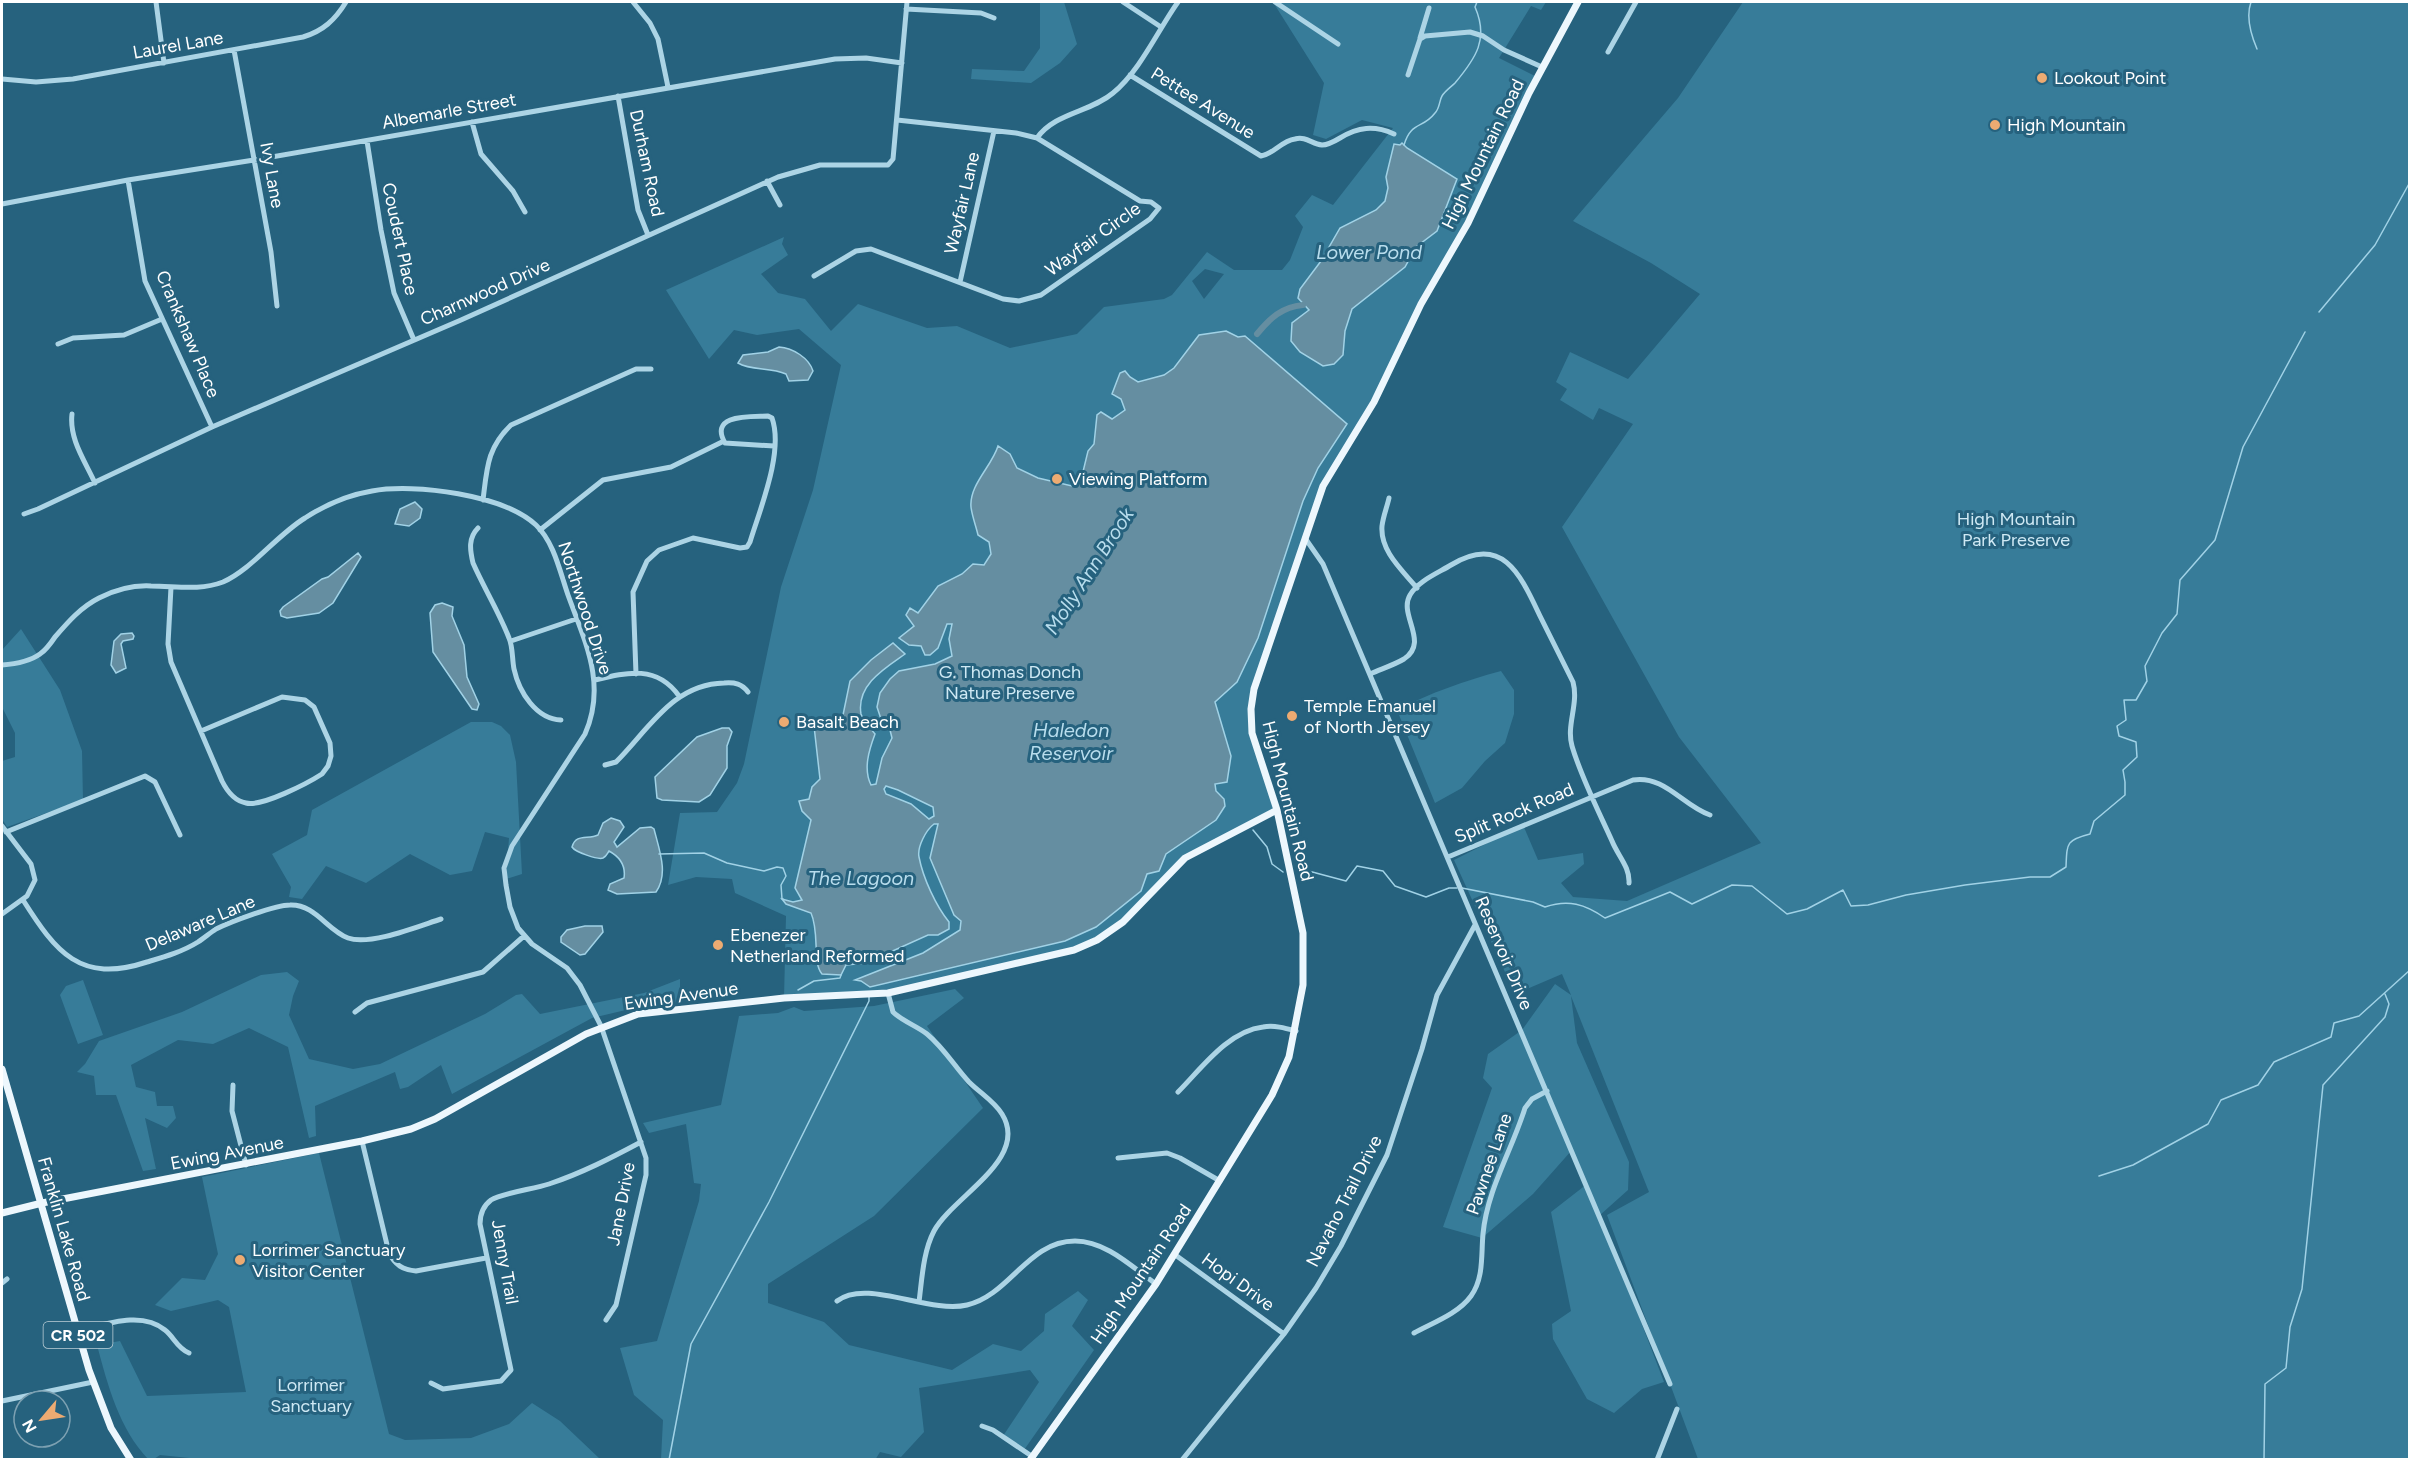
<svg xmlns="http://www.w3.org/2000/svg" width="2411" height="1461" font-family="Figtree,sans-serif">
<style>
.green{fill:#377c99;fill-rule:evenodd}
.water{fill:#658ea1;stroke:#a1d2e6;stroke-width:1.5;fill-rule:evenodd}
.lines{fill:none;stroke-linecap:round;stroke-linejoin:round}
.stream{stroke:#a1d2e6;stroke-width:1.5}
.canal{stroke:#658ea1;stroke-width:6}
.minor{stroke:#acd4e5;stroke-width:5}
.major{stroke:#edf7fd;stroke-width:7}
.poi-dot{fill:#edab72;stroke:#26627e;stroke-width:2}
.labels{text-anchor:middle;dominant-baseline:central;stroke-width:6;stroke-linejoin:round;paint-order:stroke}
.shield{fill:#26627e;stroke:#bed0d8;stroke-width:1.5}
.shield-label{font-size:16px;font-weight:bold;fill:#fff}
.street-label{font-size:18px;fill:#fff;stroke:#26627e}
.poi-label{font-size:18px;fill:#fff;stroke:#26627e;text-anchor:start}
.park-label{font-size:18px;fill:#cfe9f4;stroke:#26627e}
.water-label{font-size:20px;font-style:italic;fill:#b8dded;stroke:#26627e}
</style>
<rect width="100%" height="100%" fill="#26627e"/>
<path class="green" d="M 1040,2 L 1064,2 L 1077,44 L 1060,63 L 1031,83 L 971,79 L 972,69 L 1024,71 L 1040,48 Z
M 1273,2 L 1546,2 L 1541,10 L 1531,6 L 1499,58 L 1537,77 L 1389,373 L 1329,474 L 1254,689 L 1251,721 L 1277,810 L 1194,852 L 1138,908 L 1086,946 L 888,993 L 784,998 L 786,916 L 735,893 L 732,879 L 696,877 L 668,885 L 680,813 L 717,812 L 737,783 L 744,764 L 781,587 L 813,490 L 841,365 L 799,329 L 757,335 L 734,330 L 709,359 L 666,290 L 784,237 L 782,244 L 788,255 L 761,274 L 778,293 L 805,299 L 831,331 L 858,304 L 927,328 L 957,326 L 1010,348 L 1077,334 L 1104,307 L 1164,299 L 1172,295 L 1207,252 L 1234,270 L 1282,270 L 1290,260 L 1303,227 L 1295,216 L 1312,195 L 1333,205 L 1393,128 L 1362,120 L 1326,139 L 1313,135 L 1324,83 ZM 1205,269 L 1224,274 L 1204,299 L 1192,281 Z
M 1743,2 L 2409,2 L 2409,1459 L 1698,1459 L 1607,1215 L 1649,1192 L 1571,996 L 1577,1043 L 1629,1162 L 1628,1190 L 1600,1215 L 1664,1382 L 1642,1389 L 1614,1413 L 1587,1399 L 1553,1339 L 1552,1324 L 1571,1311 L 1551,1212 L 1587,1184 L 1572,1150 L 1533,1194 L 1482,1238 L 1443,1227 L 1492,1088 L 1483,1078 L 1488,1054 L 1522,1030 L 1555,984 L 1571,995 L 1562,974 L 1515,994 L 1454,860 L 1523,825 L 1538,860 L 1583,853 L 1584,864 L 1561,883 L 1573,897 L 1627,901 L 1761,843 L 1679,737 L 1562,527 L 1633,424 L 1599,408 L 1593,420 L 1560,400 L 1567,389 L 1556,382 L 1570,352 L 1628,379 L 1700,294 L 1651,263 L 1573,221 L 1678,98 Z
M 21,629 L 60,690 L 82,751 L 83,800 L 7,827 L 2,819 L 2,761 L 15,757 L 15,733 L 2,707 L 2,650 Z
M 1501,671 L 1514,690 L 1514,714 L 1505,743 L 1485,761 L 1462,788 L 1435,803 L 1397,710 C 1430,693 1464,681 1501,671 Z
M 471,722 L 492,722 L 501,726 L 510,735 L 516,762 L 522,874 L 506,879 L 509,838 L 485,832 L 472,871 L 450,875 L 410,854 L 366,883 L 326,866 L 302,899 L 289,897 L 291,887 L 272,854 L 307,835 L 312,810 Z
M 287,972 L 299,981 L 293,996 L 289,1015 L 309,1059 L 353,1069 L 380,1064 L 485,1014 L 516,995 L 522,994 L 540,1014 L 644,993 L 680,979 L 680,1002 L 630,1009 L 592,1018 L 452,1094 L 441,1065 L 408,1087 L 400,1089 L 395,1072 L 315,1106 L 316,1136 L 309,1138 L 288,1047 L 249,1028 L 213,1044 L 178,1040 L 131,1065 L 136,1087 L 155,1092 L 157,1106 L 173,1106 L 176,1118 L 167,1128 L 145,1118 L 156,1169 L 143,1171 L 116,1095 L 96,1095 L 94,1076 L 77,1072 L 85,1064 L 99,1041 L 182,1012 L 261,975 Z
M 83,980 L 103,1035 L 78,1044 L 60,995 L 66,986 Z
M 955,989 L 964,998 L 927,1026 L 983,1108 L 874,1216 L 768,1284 L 768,1303 L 824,1322 L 849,1345 L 952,1370 L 993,1344 L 1021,1351 L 1044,1331 L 1045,1314 L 1078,1291 L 1088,1300 L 1072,1326 L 1094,1350 L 1024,1450 L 1003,1436 L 1039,1382 L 1030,1370 L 919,1388 L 924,1432 L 901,1457 L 880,1452 L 875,1460 L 661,1459 L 663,1420 L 634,1395 L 620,1348 L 657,1341 L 699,1201 L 701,1184 L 694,1183 L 686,1124 L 649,1133 L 643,1123 L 721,1105 L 739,1016 L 778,1013 L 794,1007 L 804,1011 L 874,1006 Z
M 319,1153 L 389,1434 L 405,1440 L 471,1438 L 509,1424 L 532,1403 L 560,1421 L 600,1459 L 209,1460 L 160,1455 L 154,1459 L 149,1460 C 119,1429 108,1386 97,1345 L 120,1341 L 147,1396 L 246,1392 L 229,1307 L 218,1300 L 171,1311 L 155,1305 L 182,1278 L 205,1280 L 218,1254 L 202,1177 Z"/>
<path class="water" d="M 1402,143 L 1407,148 L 1457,179 L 1437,231 L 1416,247 L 1405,267 L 1352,309 L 1345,331 L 1343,355 L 1334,364 L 1323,366 L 1300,352 L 1291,341 L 1292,323 L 1309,310 L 1298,298 L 1300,289 L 1321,261 L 1340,228 L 1376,210 L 1385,201 L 1388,188 L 1386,177 L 1394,144 L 1400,145 Z
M 1226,331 L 1238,337 L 1245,336 L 1347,424 L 1318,468 L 1303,501 L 1258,638 L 1237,682 L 1215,702 L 1231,756 L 1227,782 L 1215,784 L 1216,791 L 1224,799 L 1225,806 L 1216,820 L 1166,854 L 1159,871 L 1147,874 L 1141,891 L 1096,927 L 1065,941 L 870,987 L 861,981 L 855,980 L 923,953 L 960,930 L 961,921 L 954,915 L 930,858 L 938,824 L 934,824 C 926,830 917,847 919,857 C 923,878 936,906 949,922 L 949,929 L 938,935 L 928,935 L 866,963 L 846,965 L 841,975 L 822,974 C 812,963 820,933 811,913 L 786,904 L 782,899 L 793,902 L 802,900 L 795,888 L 811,820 L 802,811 L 799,801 L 809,799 L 812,787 L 820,779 L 814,726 L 819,723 L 832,723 L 843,715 L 850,681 L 871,660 L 893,643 L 905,654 C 885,668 856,685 861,714 C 863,721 871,729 875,734 C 869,750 863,769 871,785 L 876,784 L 882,758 L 892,738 L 890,730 L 882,722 L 877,707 L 880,693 L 890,679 L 899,671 L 935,664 L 952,656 L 949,639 L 952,624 L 947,624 L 938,648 L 930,655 L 925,655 L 921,646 L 909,645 L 899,638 L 914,626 L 906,615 L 910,608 L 918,613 L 938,586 L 962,574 L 973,564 L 984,565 L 991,554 L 989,542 L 978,535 C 976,526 972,516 971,507 C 969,485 992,466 998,446 L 1010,454 L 1017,468 L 1038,478 L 1072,486 L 1081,480 L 1088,451 L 1094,444 L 1097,415 L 1101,412 L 1112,419 L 1125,410 L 1121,399 L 1112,394 L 1120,373 L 1125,371 L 1130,377 L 1138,382 L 1164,375 L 1174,368 L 1199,335 ZM 886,786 L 898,790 L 933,807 L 934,816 L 929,819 L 911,804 L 886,794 L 884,789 Z
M 779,347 C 793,348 809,358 813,371 L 808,380 L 789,381 L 786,374 C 770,367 751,371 738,363 L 743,355 L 768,352 Z
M 415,502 L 422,509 L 420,518 L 409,526 L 395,524 L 400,509 Z
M 358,553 L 361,557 L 333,603 L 319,613 L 287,618 L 281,616 L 280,611 L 283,607 L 322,579 L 328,577 Z
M 442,603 L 453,607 L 452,616 L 464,645 L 467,677 L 479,704 L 477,710 L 472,709 L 433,652 L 430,613 L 435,605 Z
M 132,633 L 134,636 L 133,639 L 123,641 L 121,644 L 126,668 L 116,673 L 111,665 L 114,641 L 121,634 Z
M 722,728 L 729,728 L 732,732 L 727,746 L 727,768 L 710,795 L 699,802 L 662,800 L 657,798 L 655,777 L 658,774 L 697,737 Z
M 611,818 L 620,821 L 624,827 L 614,842 L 617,847 L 640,828 L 651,827 L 654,829 C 659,849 669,874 656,892 L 617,894 L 608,890 L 610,884 L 624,878 C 626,865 620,857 609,851 C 607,854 607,856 603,858 C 598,860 575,852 572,847 C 576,833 588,840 598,835 L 603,823 Z
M 585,926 L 602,926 L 603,932 L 585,954 L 580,955 L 561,942 L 561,937 L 567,930 Z"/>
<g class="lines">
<path class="stream" d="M 2251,2 C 2246,16 2251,35 2257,49
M 1404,145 C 1411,121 1423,129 1435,113 C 1440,108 1439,101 1442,96 C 1445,91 1451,87 1455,83 C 1476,58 1489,39 1475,7 L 1477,2
M 2319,312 L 2375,245 L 2410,182
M 1253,830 L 1267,847 L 1272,864 L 1283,872
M 659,854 L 704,853 L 727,863 L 764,871 L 777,867 L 783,868 L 786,876 L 781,885 L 782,899 L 783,899
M 1301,869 L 1346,881 L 1357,866 L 1383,871 L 1395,886 L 1426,897 L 1449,888 L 1457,888
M 1462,888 L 1533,902 L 1545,907 C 1568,899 1585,904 1605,918 L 1670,892 L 1692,904 L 1732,885 L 1752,886 L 1787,914 L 1807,909 L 1843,890 L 1851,906 L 1868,905 L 1906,895 L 1965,885 L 2030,877 L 2050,877 L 2066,867 C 2067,843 2066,840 2090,834 L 2094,821 L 2125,795 L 2125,782 L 2123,770 L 2137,757 L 2136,742 L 2119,736 L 2117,726 L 2126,720 L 2124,700 L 2136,700 L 2147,681 L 2145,666 L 2162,633 L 2177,614 L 2180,580 L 2215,540 L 2243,447 L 2305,332
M 798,990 L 814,981 L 840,978 L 841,975
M 2099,1176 L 2133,1165 L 2208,1124 L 2221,1100 L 2258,1085 L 2274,1062 L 2331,1037 L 2334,1023 L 2359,1016 L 2410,970
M 669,1460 L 691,1344 L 769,1202 L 869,1001 L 869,996
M 2264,1460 L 2265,1384 L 2286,1368 L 2290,1327 L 2302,1289 L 2323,1085 L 2385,1017 L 2389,1004 L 2385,994"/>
<path class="canal" d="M 1257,334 C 1270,318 1282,307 1303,305"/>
<path class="minor" d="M 156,2 L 164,63
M 633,2 L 650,23 L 658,39 L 668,87
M 1123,2 L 1161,27
M 1275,2 L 1338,44
M 906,9 L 981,13 L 994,18
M 1420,38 L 1429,8
M 234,50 L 271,252 L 277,306
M 1608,52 L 1636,2
M 1130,75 L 1261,156 C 1274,154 1281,141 1295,139 C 1306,136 1312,144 1322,145 C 1328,145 1335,141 1340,138 C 1358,127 1374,125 1394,134
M 1408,75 L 1420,39 L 1425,36 L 1470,32 L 1483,36 L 1504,50 L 1542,67
M 2,79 L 36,82 L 73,79 L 303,37 C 323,31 335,20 346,2
M 618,96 L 638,210 L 648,235
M 472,122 L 481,154 L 513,191 L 525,212
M 1037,138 C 1054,113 1091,112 1113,93 C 1140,71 1158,30 1178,2
M 367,141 L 381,230 L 394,293 L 414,340
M 128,180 L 145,281 L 212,427
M 767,181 L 780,205
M 2,204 L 128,180 L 254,160 L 835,59 L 866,58 L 902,63
M 814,276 L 856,251 L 871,249 L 1003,299 L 1019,301 L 1041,295 L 1150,219 L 1159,208 L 1151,202 L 1140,201 L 1037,138 L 1016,133 L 897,120
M 960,282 L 994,131
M 58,344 L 73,338 L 124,335 L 162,319
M 72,414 C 69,439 85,461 95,483
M 1389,498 C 1387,507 1383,517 1382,526 C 1380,551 1402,570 1417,588
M 483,500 C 487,468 487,448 511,425 L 636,369 L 651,369
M 24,514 L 38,509 L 212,427 L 461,320 L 778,177 L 820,165 L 888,165 L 893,159 L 907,2
M 478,528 C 468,538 470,550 473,563 C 484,588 499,612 509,638 C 513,647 512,659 514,669 C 519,692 536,719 561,720
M 540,530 L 603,480 L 671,467 L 724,441
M 1305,538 L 1323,564 L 1670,1384
M 171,587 L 168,644 L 171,662 L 222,781 C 227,791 235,801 246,803 C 262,807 308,783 322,774 L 328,766 L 331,756 L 330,743 L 314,707 L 305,700 L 282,697 L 201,731
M 511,641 L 576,619
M 2,665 C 15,664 29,662 40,654 C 46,650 51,643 55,637 C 68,622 81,607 99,598 C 115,590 133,585 151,586 C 176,586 199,591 223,582 C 251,570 277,535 305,518 C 325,505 348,495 372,491 C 415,483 504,495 536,525 C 554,542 560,572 568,595 C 585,642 607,684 585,734 L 512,846 L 504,868 L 506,885 L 510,907 L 518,928 L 532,944 L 567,968 L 580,985 L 601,1026 L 646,1158 L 646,1175 L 616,1305 L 606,1320
M 636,674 L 633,592 L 647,561 L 659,550 L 693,538 L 740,548 L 747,547 L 750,542 C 760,509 784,452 772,418 L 768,416 C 753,417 708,413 725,443 L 774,446
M 1370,674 C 1381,669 1394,665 1404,659 C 1430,642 1398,615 1410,595 C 1418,581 1438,573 1451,565 C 1503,533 1521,576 1540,616 C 1551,638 1562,660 1573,682 C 1579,704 1566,725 1572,746 C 1581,777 1599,812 1612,841 C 1618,856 1630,867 1629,883
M 595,680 C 628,672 657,665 679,696
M 605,765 L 616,762 C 649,729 673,684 724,683 C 735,682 742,684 748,692
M 2,826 L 31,864 L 35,880 L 27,896 L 2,914
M 6,832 L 145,776 L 155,782 L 180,835
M 1448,857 L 1633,780 C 1665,775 1683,806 1710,815
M 23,900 C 56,952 80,984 147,962 C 164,957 182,952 198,942 C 204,938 210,933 216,929 C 230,922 275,905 290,905 C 315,904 327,930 348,938 C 370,946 419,926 441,919
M 888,993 L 893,1012 C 902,1021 917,1026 927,1034 C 944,1048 955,1067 969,1082 C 980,1093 994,1101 1002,1114 C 1030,1159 953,1196 934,1231 C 923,1252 922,1279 919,1302
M 355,1012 L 367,1003 L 483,972 L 524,936
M 233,1085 L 232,1111 L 246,1165
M 1178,1092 C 1201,1069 1228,1031 1263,1027 C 1274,1025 1285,1028 1296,1031
M 362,1141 L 389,1253 C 395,1265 403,1270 416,1271 L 486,1258
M 1118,1158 L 1167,1153 L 1180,1158 L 1220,1181
M 1174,1254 L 1284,1334
M 2,1283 L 7,1279
M 837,1301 C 867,1278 928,1314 967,1305 C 1010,1295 1028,1241 1075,1241 C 1106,1241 1132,1267 1156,1284
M 77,1331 C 104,1325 141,1310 165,1330 C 174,1337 177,1348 189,1353
M 1414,1333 C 1432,1323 1458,1314 1471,1296 C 1484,1278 1481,1255 1483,1234 C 1487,1190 1512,1150 1525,1108 L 1532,1099 L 1547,1091
M 431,1383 L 443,1389 L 501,1381 L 511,1370 L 480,1224 C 480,1215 483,1206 491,1200 C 502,1193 534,1189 549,1184 C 582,1173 611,1158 641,1142
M 2,1401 L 93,1382
M 982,1426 L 993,1430 L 1033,1457
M 1182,1460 L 1284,1334 L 1316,1288 L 1341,1246 L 1387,1155 L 1422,1049 L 1437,995 L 1475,925
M 1657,1460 L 1677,1409"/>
<path class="major" d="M 2,1069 L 89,1370 L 111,1428 L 131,1460
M 2,1213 L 42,1203 L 362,1141 L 411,1129 L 435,1119 L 586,1034 L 638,1014 L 784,998 L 888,993 L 1074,950 L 1097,940 L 1123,922 L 1185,858 L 1277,810
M 1030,1460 L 1156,1284 L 1272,1095 L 1289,1057 L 1303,985 L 1303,933 L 1277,810 L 1252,733 L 1251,709 L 1254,689 L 1323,486 L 1374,402 L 1421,304 L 1468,223 L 1529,93 L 1578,2"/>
</g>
<g class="poi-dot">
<circle cx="2042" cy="78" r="6"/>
<circle cx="1995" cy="125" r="6"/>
<circle cx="1057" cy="479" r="6"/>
<circle cx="1292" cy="716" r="6"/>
<circle cx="784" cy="722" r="6"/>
<circle cx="718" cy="945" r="6"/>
<circle cx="240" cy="1260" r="6"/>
</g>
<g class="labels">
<rect class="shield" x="43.5" y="1322" width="69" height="26" rx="4.5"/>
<g class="shield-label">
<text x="78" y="1335">CR 502</text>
</g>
<g class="street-label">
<text transform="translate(178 45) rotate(-10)">Laurel Lane</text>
<text transform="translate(1203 103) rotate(32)">Pettee Avenue</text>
<text transform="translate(449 111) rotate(-10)">Albemarle Street</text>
<text transform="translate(1483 154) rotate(-64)">High Mountain Road</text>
<text transform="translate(647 163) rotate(78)">Durham Road</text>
<text transform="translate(272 175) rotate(80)">Ivy Lane</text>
<text transform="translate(962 203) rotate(-77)">Wayfair Lane</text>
<text transform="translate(400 239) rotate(78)">Coudert Place</text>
<text transform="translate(1093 239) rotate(-36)">Wayfair Circle</text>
<text transform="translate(485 292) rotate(-24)">Charnwood Drive</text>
<text transform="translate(188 334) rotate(67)">Crankshaw Place</text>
<text transform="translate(585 608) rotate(72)">Northwood Drive</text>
<text transform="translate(1288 801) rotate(76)">High Mountain Road</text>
<text transform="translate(1514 813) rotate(-23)">Split Rock Road</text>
<text transform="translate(200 923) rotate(-23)">Delaware Lane</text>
<text transform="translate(1504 953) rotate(67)">Reservoir Drive</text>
<text transform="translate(681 996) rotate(-8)">Ewing Avenue</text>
<text transform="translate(227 1153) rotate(-11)">Ewing Avenue</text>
<text transform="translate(1489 1164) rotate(-71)">Pawnee Lane</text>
<text transform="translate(1344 1201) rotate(-63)">Navaho Trail Drive</text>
<text transform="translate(621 1204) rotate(-79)">Jane Drive</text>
<text transform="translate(64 1229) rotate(74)">Franklin Lake Road</text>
<text transform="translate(505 1262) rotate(80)">Jenny Trail</text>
<text transform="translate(1141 1274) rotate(-56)">High Mountain Road</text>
<text transform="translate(1238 1282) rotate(36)">Hopi Drive</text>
</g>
<g class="poi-label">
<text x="2054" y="78">Lookout Point</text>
<text x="2007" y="125">High Mountain</text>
<text x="1069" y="479">Viewing Platform</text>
<text x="1304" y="706">Temple Emanuel<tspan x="1304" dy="21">of North Jersey</tspan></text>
<text x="796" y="722">Basalt Beach</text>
<text x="730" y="935">Ebenezer<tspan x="730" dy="21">Netherland Reformed</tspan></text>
<text x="252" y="1250">Lorrimer Sanctuary<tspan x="252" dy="21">Visitor Center</tspan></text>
</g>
<g class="park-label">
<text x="2016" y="519">High Mountain<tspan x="2016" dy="21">Park Preserve</tspan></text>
<text x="1010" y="672">G. Thomas Donch<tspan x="1010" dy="21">Nature Preserve</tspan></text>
<text x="311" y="1385">Lorrimer<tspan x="311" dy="21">Sanctuary</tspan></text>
</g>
<g class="water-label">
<text x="1369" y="252">Lower Pond</text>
<text transform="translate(1089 571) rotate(-57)">Molly Ann Brook</text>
<text x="1071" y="730">Haledon<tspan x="1071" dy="23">Reservoir</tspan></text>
<text x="861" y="878">The Lagoon</text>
</g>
</g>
<rect width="2411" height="1461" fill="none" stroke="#ffffff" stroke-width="6"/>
<g transform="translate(42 1419) rotate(241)"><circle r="28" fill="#26627e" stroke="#7da1b2" stroke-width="1.5"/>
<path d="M0-4.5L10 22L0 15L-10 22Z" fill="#edab72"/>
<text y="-9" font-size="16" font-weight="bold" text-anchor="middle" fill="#ffffff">N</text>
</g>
</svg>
